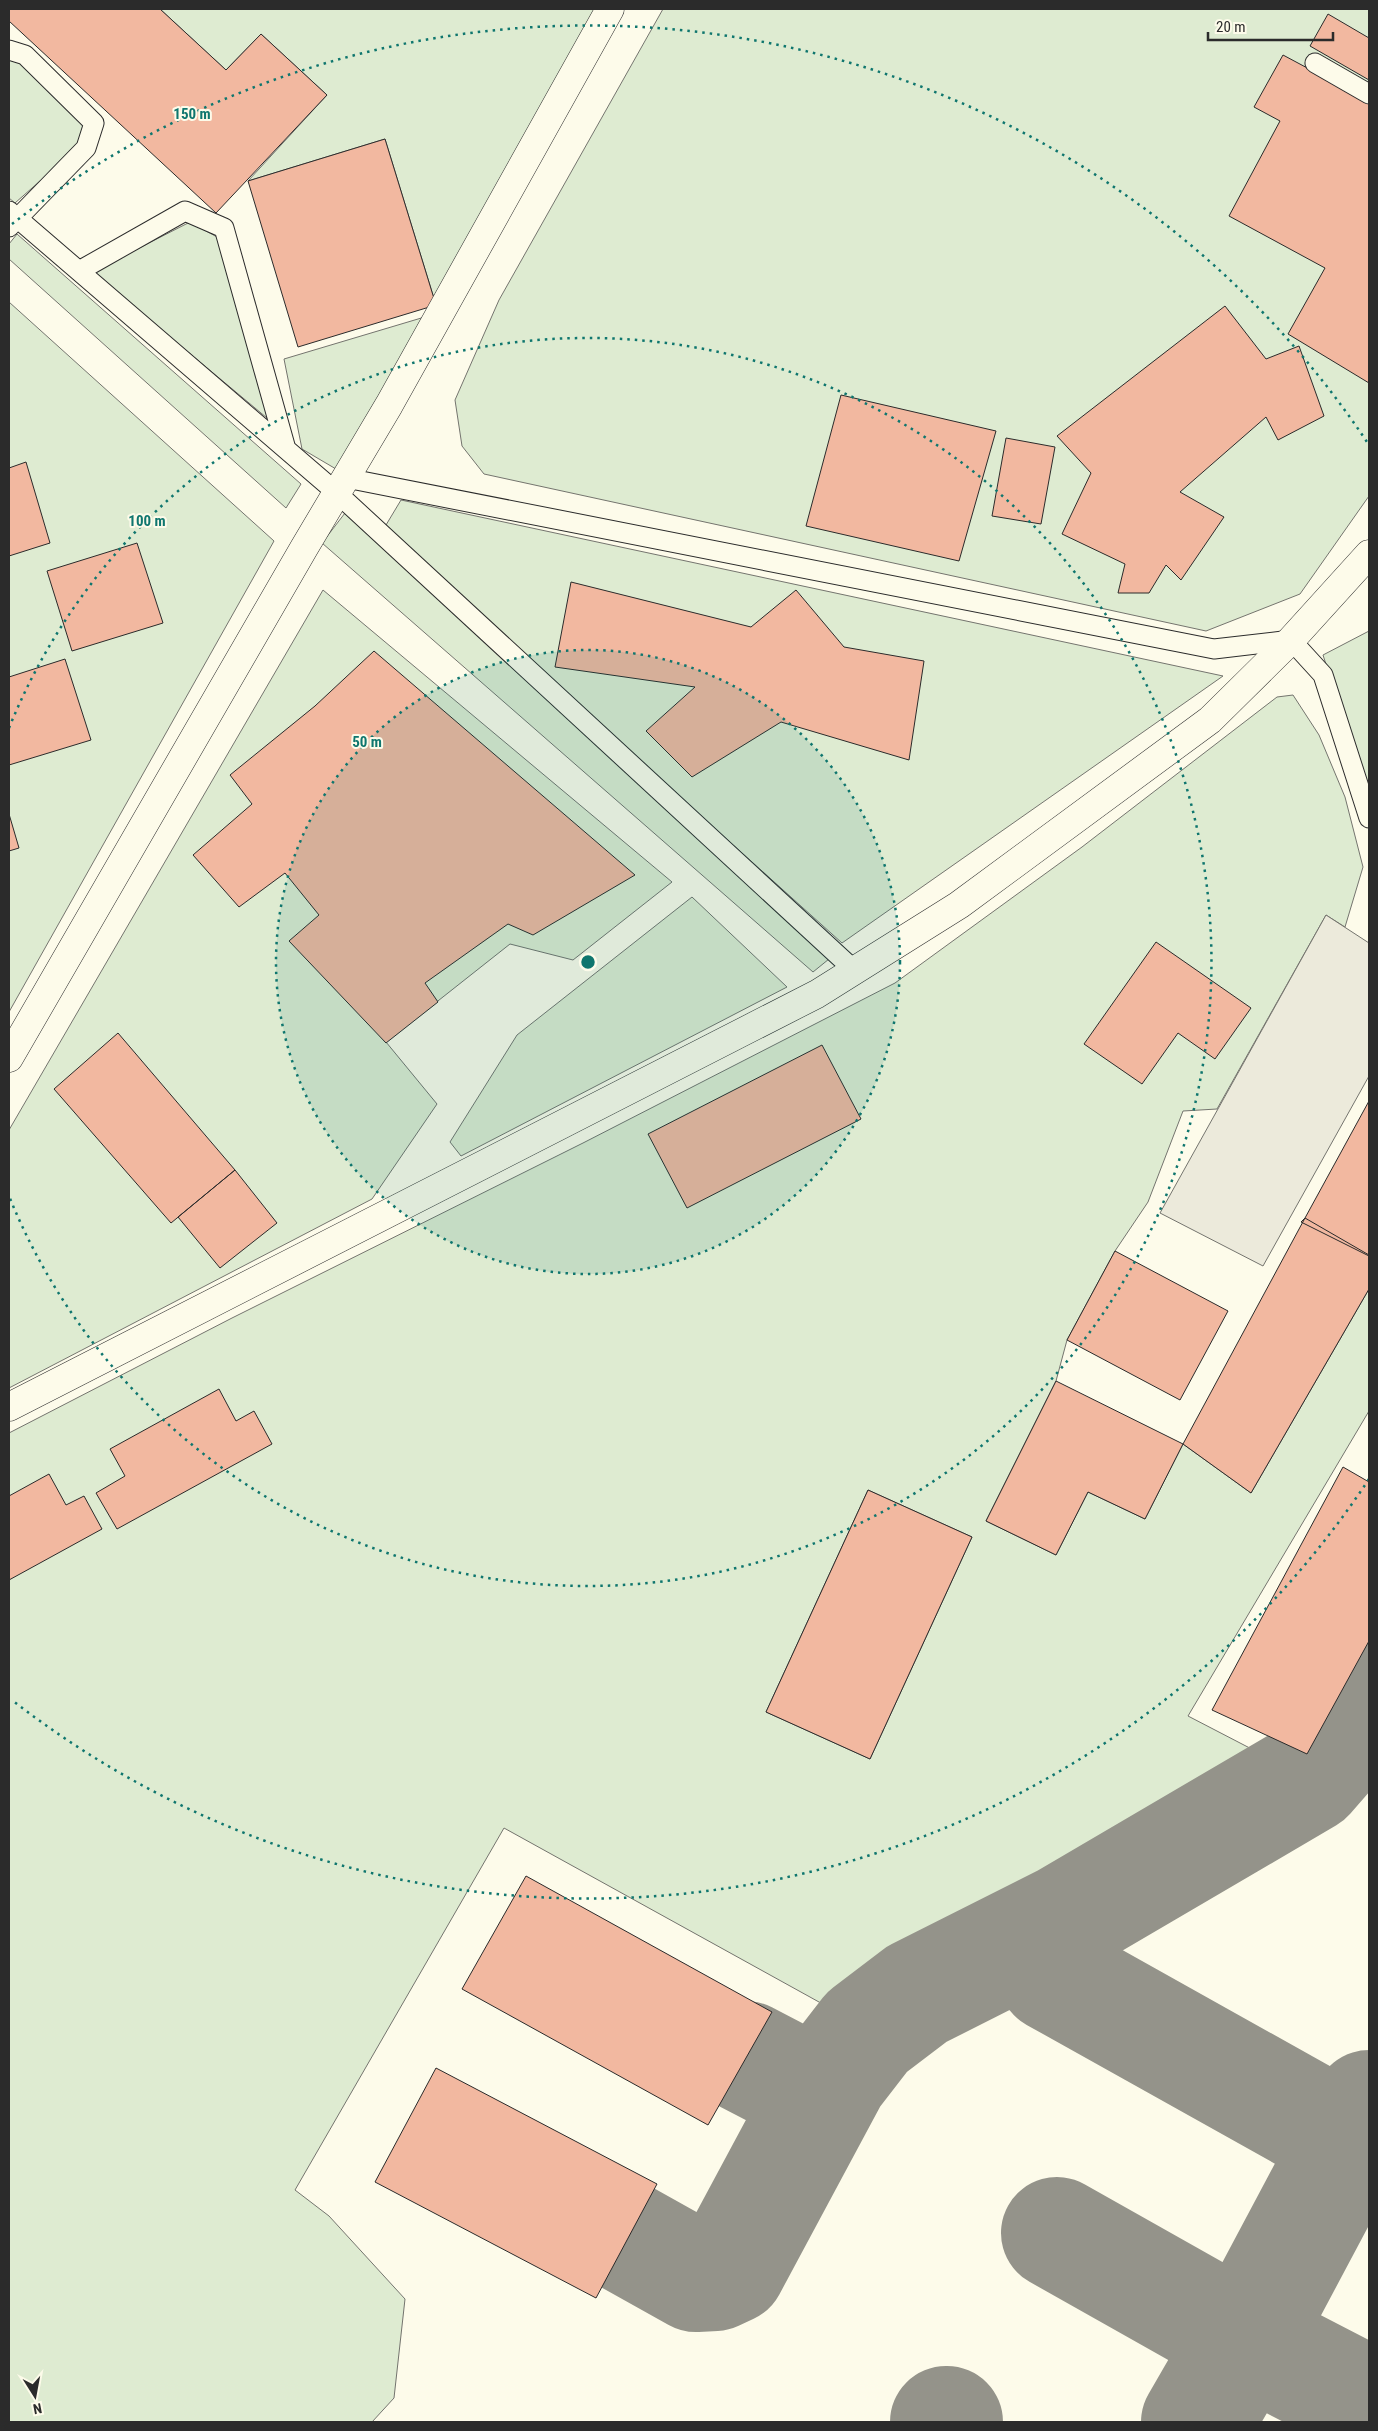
<svg xmlns="http://www.w3.org/2000/svg" width="1378" height="2431" font-family="'Roboto Condensed',sans-serif">
<style>
.green{fill:#deebd1;stroke:#74746e;fill-rule:evenodd}
.parking{fill:#eceadb;stroke:#74746e}
.lines{fill:none;stroke-linecap:round;stroke-linejoin:round}
.taxiway{stroke:#94938a;stroke-width:112}
.building{fill:#f2b8a0;stroke:#2b2b2b}
.lane-casing{stroke:#2b2b2b;stroke-width:21}
.street-casing{stroke:#2b2b2b;stroke-width:29}
.lane{stroke:#fdfbea;stroke-width:19}
.street{stroke:#fdfbea;stroke-width:28}
.ring{fill:none;stroke:#0f766e;stroke-width:2.5;stroke-dasharray:2.5 5}
.centre{fill:#0f766e;stroke:#fdfbea;stroke-width:2.5}
.ring-label{font-size:15px;text-anchor:middle;font-weight:bold;fill:#0f766e;stroke:#fdfbea;stroke-width:4;stroke-linejoin:round;paint-order:stroke}
</style>
<rect width="100%" height="100%" fill="#fdfbea"/>
<path class="green" d="M 160,9 L 600,9 L 436,305 L 385,139 L 248,181 L 327,95 L 261,34 L 226,70 Z
M 663,9 L 1369,9 L 1369,496 L 1300,594 L 1206,631 L 484,474 L 462,446 L 455,400 L 499,300 Z
M 9,60 L 28,65 L 85,124 L 82,144 L 15,203 L 9,198 Z
M 190,222 L 217,237 L 273,423 L 92,272 Z
M 17,234 L 301,484 L 286,508 L 9,259 L 9,244 Z
M 9,302 L 274,541 L 9,1012 Z
M 428,316 L 336,469 L 302,449 L 284,359 Z
M 401,500 L 1223,676 L 842,943 L 383,530 Z
M 345,513 L 829,959 L 813,972 L 322,543 Z
M 323,590 L 672,882 L 573,960 L 510,944 L 386,1042 L 437,1104 L 372,1199 L 9,1388 L 9,1130 Z
M 1369,631 L 1369,798 L 1323,655 Z
M 1293,695 L 1319,735 L 1345,797 L 1363,867 L 1345,927 L 1326,915 L 1217,1109 L 1183,1111 L 1148,1202 L 1115,1251 L 1067,1340 L 1056,1381 L 986,1521 L 1056,1555 L 1088,1492 L 1145,1519 L 1183,1444 L 1251,1493 L 1369,1289 L 1369,1411 L 1188,1716 L 1294,1771 L 912,1981 L 857,2023 L 504,1828 L 295,2190 L 329,2216 L 405,2299 L 394,2398 L 372,2422 L 9,2422 L 9,1433 L 232,1318 L 583,1143 L 895,983 L 1082,847 L 1277,697 ZM 868,1490 L 972,1537 L 870,1759 L 766,1712 Z
M 692,897 L 787,987 L 461,1156 L 450,1142 L 517,1035 Z"/>
<path class="parking" d="M 1326,915 L 1369,943 L 1369,1076 L 1263,1266 L 1160,1213 Z"/>
<g class="lines">
<path class="taxiway" d="M 1054,1976 L 1351,2142
M 746,2057 L 792,2081 L 814,2083 L 833,2076
M 1057,2233 L 1245,2339 L 1369,2403
M 628,2238 L 696,2276 L 715,2275 L 730,2268 L 833,2076 L 867,2032 L 917,1994 L 1064,1920 L 1308,1777 L 1335,1746 L 1369,1688
M 946,2422 L 947,2422
M 1197,2422 L 1245,2339 L 1369,2106"/>
</g>
<path class="building" d="M 9,9 L 160,9 L 226,70 L 261,34 L 327,95 L 216,213 L 9,21 Z
M 1328,14 L 1369,38 L 1369,80 L 1310,46 Z
M 1283,55 L 1369,101 L 1369,383 L 1288,334 L 1325,268 L 1229,216 L 1280,121 L 1254,107 Z
M 385,139 L 436,305 L 298,347 L 248,181 Z
M 1225,306 L 1266,359 L 1299,346 L 1324,416 L 1278,440 L 1266,417 L 1180,492 L 1224,517 L 1181,580 L 1166,565 L 1149,593 L 1118,593 L 1125,564 L 1062,534 L 1091,473 L 1057,436 Z
M 841,395 L 996,431 L 959,561 L 806,526 Z
M 1006,438 L 1055,447 L 1041,524 L 992,516 Z
M 26,462 L 50,543 L 9,556 L 9,468 Z
M 137,543 L 163,623 L 72,651 L 47,571 Z
M 571,582 L 751,627 L 796,590 L 844,647 L 924,661 L 909,760 L 781,722 L 692,777 L 646,731 L 695,687 L 555,667 Z
M 374,651 L 635,875 L 533,935 L 508,924 L 425,983 L 438,1002 L 386,1043 L 289,941 L 319,915 L 285,873 L 239,907 L 193,855 L 252,804 L 230,775 L 315,706 Z
M 65,659 L 91,740 L 9,765 L 9,677 Z
M 9,814 L 19,848 L 9,851 Z
M 1156,942 L 1251,1008 L 1215,1059 L 1178,1033 L 1142,1084 L 1084,1044 Z
M 118,1033 L 235,1170 L 171,1223 L 54,1089 Z
M 822,1045 L 861,1119 L 687,1208 L 648,1134 Z
M 1369,1101 L 1369,1256 L 1301,1222 L 1305,1218 Z
M 235,1170 L 277,1223 L 220,1268 L 178,1217 Z
M 1305,1218 L 1369,1255 L 1369,1289 L 1251,1493 L 1183,1444 Z
M 1115,1251 L 1228,1311 L 1180,1400 L 1067,1340 Z
M 1056,1381 L 1183,1444 L 1145,1519 L 1088,1492 L 1056,1555 L 986,1521 Z
M 219,1389 L 236,1421 L 254,1411 L 272,1444 L 117,1529 L 96,1493 L 125,1476 L 110,1449 Z
M 1343,1467 L 1369,1482 L 1369,1641 L 1307,1754 L 1212,1710 Z
M 49,1474 L 66,1505 L 84,1496 L 102,1529 L 9,1580 L 9,1496 Z
M 868,1490 L 972,1537 L 870,1759 L 766,1712 Z
M 526,1876 L 772,2012 L 708,2125 L 462,1989 Z
M 436,2068 L 657,2184 L 596,2298 L 375,2182 Z"/>
<g class="lines">
<defs>
<path id="lane" d="M 9,50 L 25,55 L 94,123 L 86,148 L 9,227
M 1315,63 L 1369,94
M 9,211 L 337,493 L 854,970
M 79,271 L 185,211 L 224,228 L 286,449
M 346,478 L 1214,649 L 1291,640 L 1323,675 L 1369,818"/>
<path id="street" d="M 9,1058 L 304,548 L 389,405 L 610,9
M 9,1407 L 817,994 L 959,905 L 1210,720 L 1291,640 L 1369,554"/>
</defs>
<use href="#lane" class="lane-casing"/>
<use href="#street" class="street-casing"/>
<use href="#lane" class="lane"/>
<use href="#street" class="street"/>
</g>
<circle cx="588" cy="962" r="312" fill="#0f766e" fill-opacity=".12"/>
<g class="ring">
<circle cx="588" cy="962" r="312"/>
<path d="M9 728A624 624 0 1 1 9 1196"/>
<path d="M1369 1479A936 936 0 0 1 12 1700M12 224A936 936 0 0 1 1369 445"/>
</g>
<circle cx="588" cy="962" r="8" class="centre"/>
<g class="ring-label">
<text x="192" y="119">150 m</text>
<text x="147" y="526">100 m</text>
<text x="367" y="747">50 m</text>
</g>
<rect width="1378" height="2431" fill="none" stroke="#2b2b2b" stroke-width="20"/>
<g transform="translate(35 2396) rotate(169)" stroke="#fdfbea" stroke-width="4" paint-order="stroke">
<path d="M0-4L9 19L0 12L-9 19Z" fill="#2b2b2b"/>
<text y="-8" font-size="14" font-weight="bold" text-anchor="middle" fill="#2b2b2b">N</text>
</g>
<path d="M1208 32v8h125v-8" fill="none" stroke="#2b2b2b" stroke-width="2.5"/>
<text x="1216" y="32" font-size="15" fill="#2b2b2b" stroke="#fdfbea" stroke-width="4" paint-order="stroke">20 m</text>
</svg>
